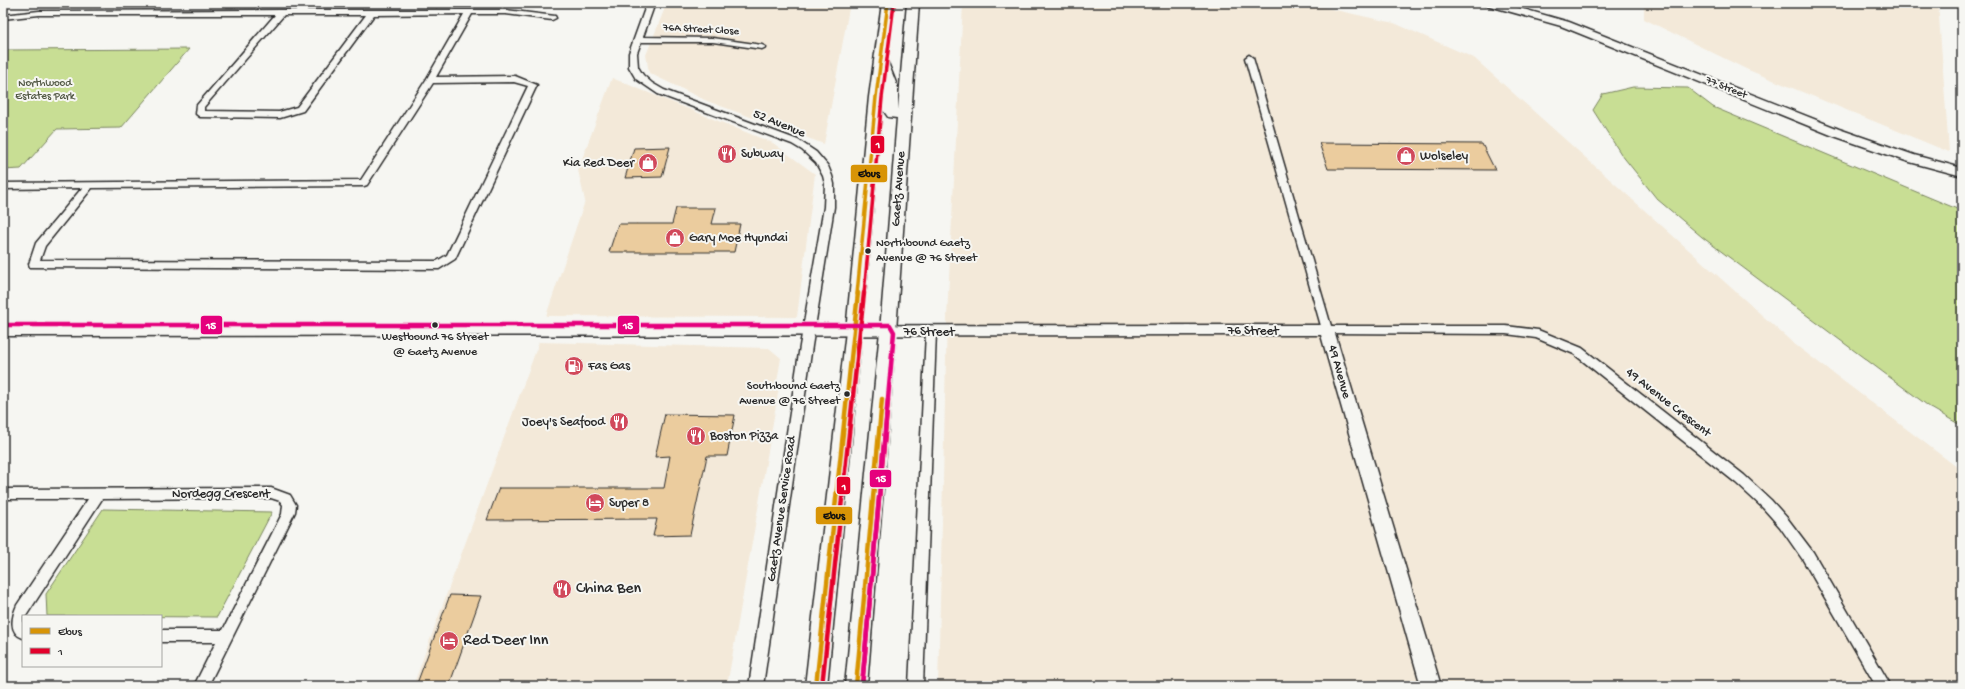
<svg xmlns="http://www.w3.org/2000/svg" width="1965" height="689" font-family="'Gochi Hand',sans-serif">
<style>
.built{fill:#f3e9d9}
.green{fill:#c8de94;stroke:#7a8460}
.building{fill:#ebcc9e;stroke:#2b2b2b}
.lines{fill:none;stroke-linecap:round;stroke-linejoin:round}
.street-casing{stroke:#2b2b2b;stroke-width:3}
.secondary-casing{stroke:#2b2b2b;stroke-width:3}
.primary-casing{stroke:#2b2b2b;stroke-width:3}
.street{fill:#f6f6f2;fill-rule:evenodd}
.secondary{fill:#f6f6f2;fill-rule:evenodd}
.primary{fill:#f6f6f2;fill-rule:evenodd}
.bus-1-far1-casing{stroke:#f6f6f2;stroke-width:6}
.bus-1-casing{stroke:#f6f6f2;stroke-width:8}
.bus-2-far1-casing{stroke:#f6f6f2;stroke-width:6}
.bus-2-casing{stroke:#f6f6f2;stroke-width:8}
.bus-3-casing{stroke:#f6f6f2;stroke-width:8}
.bus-1-far1{stroke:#d89406;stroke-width:3.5}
.bus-1{stroke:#d89406;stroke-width:4.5}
.bus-2-far1{stroke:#e4002b;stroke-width:3.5}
.bus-2{stroke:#e4002b;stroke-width:4.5}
.bus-3{stroke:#e5007d;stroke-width:4.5}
.bus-dot{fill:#2b2b2b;stroke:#f6f6f2;stroke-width:1.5}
.labels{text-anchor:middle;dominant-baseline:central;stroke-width:4;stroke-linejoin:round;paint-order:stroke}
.far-street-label{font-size:11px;fill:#2b2b2b;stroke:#f6f6f2}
.far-park-label{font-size:11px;fill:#525845;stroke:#f6f6f2}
.bus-label{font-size:12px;fill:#2b2b2b;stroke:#f6f6f2;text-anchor:start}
.street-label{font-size:13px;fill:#2b2b2b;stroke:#f6f6f2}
.poi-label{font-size:13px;fill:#2b2b2b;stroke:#f6f6f2;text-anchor:start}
.near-poi-label{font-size:16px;fill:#2b2b2b;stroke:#f6f6f2;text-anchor:start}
.line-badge{stroke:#f6f6f2;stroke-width:1.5}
.badge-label{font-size:11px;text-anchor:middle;font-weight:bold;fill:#fff}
.pale-badge-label{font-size:11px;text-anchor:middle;font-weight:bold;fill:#111}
</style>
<rect width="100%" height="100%" fill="#f6f6f2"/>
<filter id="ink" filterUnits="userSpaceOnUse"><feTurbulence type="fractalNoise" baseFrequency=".025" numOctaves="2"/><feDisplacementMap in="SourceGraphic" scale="8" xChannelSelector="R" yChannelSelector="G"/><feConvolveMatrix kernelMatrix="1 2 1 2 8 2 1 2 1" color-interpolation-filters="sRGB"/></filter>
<g filter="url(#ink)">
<path class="built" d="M 667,3 L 850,3 L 824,144 L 707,101 L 649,73 L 646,55 Z
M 963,3 L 1304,3 L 1394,23 L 1474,58 L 1793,343 L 1962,471 L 1962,686 L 938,686 L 947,317 Z
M 1644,3 L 1938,3 L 1949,152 L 1746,69 L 1644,19 Z
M 612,78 L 773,143 L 815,174 L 797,317 L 546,316 L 585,201 L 578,170 Z
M 539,342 L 769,348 L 781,358 L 776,388 L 779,388 L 727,686 L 413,686 Z"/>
<path class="green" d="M 189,49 L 121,128 L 57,129 L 21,169 L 3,170 L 3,50 Z
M 1633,87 L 1688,88 L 1713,107 L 1962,211 L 1962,426 L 1931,408 L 1702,237 L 1657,199 L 1621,154 L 1593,110 L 1603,94 Z
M 103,509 L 272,512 L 217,617 L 47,616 L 46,594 Z"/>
<path class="building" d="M 1319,143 L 1482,144 L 1495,170 L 1328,169 Z
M 670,147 L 662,177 L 625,178 L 634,148 Z
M 676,208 L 716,208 L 712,224 L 740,224 L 734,252 L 609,252 L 618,224 L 672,224 Z
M 665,414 L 735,415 L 727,456 L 707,456 L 690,535 L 653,536 L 657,519 L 487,520 L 499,488 L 664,488 L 670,456 L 655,457 Z
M 450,595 L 481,596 L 449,686 L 416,686 Z"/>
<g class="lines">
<defs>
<path id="street" d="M 647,3 L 655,3 L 643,37 L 713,38 L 762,45 L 766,47 L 762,49 L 713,42 L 641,42 L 637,53 L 638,67 L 643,75 L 652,83 L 664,90 L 798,140 L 816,152 L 828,166 L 832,176 L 834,184 L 834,207 L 812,346 L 763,686 L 749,686 L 800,346 L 824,207 L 825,184 L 823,176 L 816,163 L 802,150 L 792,144 L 658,94 L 636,79 L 629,67 L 629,53 Z
M 282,10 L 506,10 L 555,16 L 556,18 L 552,20 L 506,14 L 472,14 L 436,77 L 515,76 L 537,85 L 455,259 L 439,269 L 30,267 L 29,264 L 36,243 L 82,188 L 3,189 L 3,183 L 361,180 L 426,80 L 464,14 L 374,15 L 303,111 L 280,118 L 200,117 L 196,114 L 197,105 L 275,15 L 39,15 L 3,19 L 3,15 L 39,11 ZM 284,15 L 366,15 L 297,107 L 279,112 L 204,111 L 204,107 ZM 514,82 L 528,86 L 447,255 L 437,261 L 40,260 L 45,246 L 92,188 L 364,186 L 367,185 L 433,83 Z
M 1249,55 L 1253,58 L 1331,326 L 1506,326 L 1538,330 L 1582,348 L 1744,475 L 1771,500 L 1788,519 L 1813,552 L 1891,686 L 1876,686 L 1803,560 L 1780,527 L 1763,508 L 1736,483 L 1574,354 L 1536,338 L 1506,334 L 1323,333 L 1245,58 Z
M 931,328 L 936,332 L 923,686 L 909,686 L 926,332 Z
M 271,488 L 290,495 L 296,505 L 295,512 L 208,686 L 194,686 L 216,642 L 161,642 L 161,630 L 223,630 L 282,514 L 283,505 L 280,501 L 271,498 L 102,499 L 26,616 L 23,616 L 23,638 C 8,633 12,616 17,605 L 88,499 L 3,499 L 3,489 Z"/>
<path id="secondary" d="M 1485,3 L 1502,3 L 1569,22 L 1839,129 L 1914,155 L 1962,168 L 1962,176 L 1906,161 L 1831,135 L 1561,26 L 1486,5 Z
M 1327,325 L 1332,326 L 1334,330 L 1441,686 L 1421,686 L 1321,335 L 3,336 L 3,326 Z"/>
<path id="primary" d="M 882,3 L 894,3 L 887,60 L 898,88 L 898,110 L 907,3 L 919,3 L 896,331 L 867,686 L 845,686 L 880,331 L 897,118 L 888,117 L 883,110 L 884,87 L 862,331 L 827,686 L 805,686 L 846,331 L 869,97 Z"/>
</defs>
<use href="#street" class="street-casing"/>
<use href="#secondary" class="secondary-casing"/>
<use href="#primary" class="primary-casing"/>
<use href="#street" class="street"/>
<use href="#secondary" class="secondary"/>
<use href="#primary" class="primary"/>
<defs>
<path id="bus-1-far1" d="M 857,294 L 876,97 L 888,3"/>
<path id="bus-1" d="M 816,686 L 858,293
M 856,686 L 882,399"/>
<path id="bus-2-far1" d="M 864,294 L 882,98 L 894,4"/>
<path id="bus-2" d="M 822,686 L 864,293
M 862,686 L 888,400"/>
<path id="bus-3" d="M 3,325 L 890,325 L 894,332 L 862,686"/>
</defs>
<use href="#bus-1-far1" class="bus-1-far1-casing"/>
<use href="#bus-1" class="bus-1-casing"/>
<use href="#bus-2-far1" class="bus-2-far1-casing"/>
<use href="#bus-2" class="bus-2-casing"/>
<use href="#bus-3" class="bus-3-casing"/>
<use href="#bus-1-far1" class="bus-1-far1"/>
<use href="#bus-1" class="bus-1"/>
<use href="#bus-2-far1" class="bus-2-far1"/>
<use href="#bus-2" class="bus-2"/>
<use href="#bus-3" class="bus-3"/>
</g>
</g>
<defs>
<symbol id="restaurant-disc" viewBox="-11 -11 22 22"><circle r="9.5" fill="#d1495b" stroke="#f6f6f2"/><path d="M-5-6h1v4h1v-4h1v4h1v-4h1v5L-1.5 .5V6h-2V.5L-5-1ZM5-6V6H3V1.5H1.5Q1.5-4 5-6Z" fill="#fff"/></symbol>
<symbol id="shop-disc" viewBox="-11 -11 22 22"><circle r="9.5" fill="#d1495b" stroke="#f6f6f2"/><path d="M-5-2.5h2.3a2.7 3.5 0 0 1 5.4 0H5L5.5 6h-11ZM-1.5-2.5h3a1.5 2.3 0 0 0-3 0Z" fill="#fff"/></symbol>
<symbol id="fuel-disc" viewBox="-11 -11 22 22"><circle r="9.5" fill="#d1495b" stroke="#f6f6f2"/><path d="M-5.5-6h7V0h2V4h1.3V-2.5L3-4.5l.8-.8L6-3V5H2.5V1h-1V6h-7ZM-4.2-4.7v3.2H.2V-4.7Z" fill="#fff"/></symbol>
<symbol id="hotel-disc" viewBox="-11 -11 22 22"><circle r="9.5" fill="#d1495b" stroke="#f6f6f2"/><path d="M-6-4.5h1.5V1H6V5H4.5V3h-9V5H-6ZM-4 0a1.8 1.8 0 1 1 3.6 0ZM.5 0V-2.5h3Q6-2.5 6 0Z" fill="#fff"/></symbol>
</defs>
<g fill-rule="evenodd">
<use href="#restaurant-disc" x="716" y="143" width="22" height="22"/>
<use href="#shop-disc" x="1395" y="145" width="22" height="22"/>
<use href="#shop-disc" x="637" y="152" width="22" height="22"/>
<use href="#shop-disc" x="664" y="227" width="22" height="22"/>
<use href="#fuel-disc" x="563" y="355" width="22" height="22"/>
<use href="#restaurant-disc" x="608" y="411" width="22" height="22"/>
<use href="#restaurant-disc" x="685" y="425" width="22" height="22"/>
<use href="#hotel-disc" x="584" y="492" width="22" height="22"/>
<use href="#restaurant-disc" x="551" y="578" width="22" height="22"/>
<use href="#hotel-disc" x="438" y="630" width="22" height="22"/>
</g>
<g class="bus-dot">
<circle cx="868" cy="251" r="3.5"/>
<circle cx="435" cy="325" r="3.5"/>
<circle cx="847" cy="394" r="3.5"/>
</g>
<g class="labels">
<g class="far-street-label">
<text transform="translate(701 30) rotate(3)">76A Street Close</text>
<text transform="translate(1726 88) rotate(22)">77 Street</text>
</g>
<g class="far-park-label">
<text x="45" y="84">Northwood<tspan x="45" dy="13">Estates Park</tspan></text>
</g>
<g class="bus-label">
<text x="876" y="244">Northbound Gaetz<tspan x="876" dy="15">Avenue @ 76 Street</tspan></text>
<text x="435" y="338" text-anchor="middle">Westbound 76 Street<tspan x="435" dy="15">@ Gaetz Avenue</tspan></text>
<text x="840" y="387" text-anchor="end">Southbound Gaetz<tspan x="840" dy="15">Avenue @ 76 Street</tspan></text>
</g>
<g class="street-label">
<text transform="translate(779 124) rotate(22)">52 Avenue</text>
<text transform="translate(899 189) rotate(-86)">Gaetz Avenue</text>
<text x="1253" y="331">76 Street</text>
<text x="929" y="332">76 Street</text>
<text transform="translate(1339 372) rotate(74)">49 Avenue</text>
<text transform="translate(1668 403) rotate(38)">49 Avenue Crescent</text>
<text x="221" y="494">Nordegg Crescent</text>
<text transform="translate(782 509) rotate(-82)">Gaetz Avenue Service Road</text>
</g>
<g class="poi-label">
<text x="741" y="154">Subway</text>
<text x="1420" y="156">Wolseley</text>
<text x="634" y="163" text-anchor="end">Kia Red Deer</text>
<text x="689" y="238">Gary Moe Hyundai</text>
<text x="588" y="366">Fas Gas</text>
<text x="605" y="422" text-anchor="end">Joey's Seafood</text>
<text x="710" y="436">Boston Pizza</text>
<text x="609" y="503">Super 8</text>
</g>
<g class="near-poi-label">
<text x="576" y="589">China Ben</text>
<text x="463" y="641">Red Deer Inn</text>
</g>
</g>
<g class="line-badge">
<rect x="870" y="135" width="15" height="19" rx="4" fill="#e4002b"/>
<rect x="850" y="164" width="38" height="19" rx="4" fill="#d89406"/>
<rect x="200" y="315" width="23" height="20" rx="4" fill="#e5007d"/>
<rect x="617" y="315" width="23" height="20" rx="4" fill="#e5007d"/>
<rect x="869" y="469" width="23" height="19" rx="4" fill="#e5007d"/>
<rect x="836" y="476" width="15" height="19" rx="4" fill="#e4002b"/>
<rect x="815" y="506" width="38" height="19" rx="4" fill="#d89406"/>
</g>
<g class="badge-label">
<text x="878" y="148">1</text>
<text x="211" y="329">15</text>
<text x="628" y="329">15</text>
<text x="881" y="482">15</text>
<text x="844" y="490">1</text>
</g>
<g class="pale-badge-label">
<text x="869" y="177">Ebus</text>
<text x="834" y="519">Ebus</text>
</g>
<rect width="1965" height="689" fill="none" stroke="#f6f6f2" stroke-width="16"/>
<rect x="8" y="8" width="1949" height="673" fill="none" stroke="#2b2b2b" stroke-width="1.5" filter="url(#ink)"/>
<rect x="22" y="615" width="140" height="52" fill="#f6f6f2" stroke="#a5a5a2"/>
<rect x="30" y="628" width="20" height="6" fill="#d89406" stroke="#a5a5a2"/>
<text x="58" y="635" font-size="12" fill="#2b2b2b">Ebus</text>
<rect x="30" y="648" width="20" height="6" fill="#e4002b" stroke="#a5a5a2"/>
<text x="58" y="655" font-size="12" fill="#2b2b2b">1</text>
</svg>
